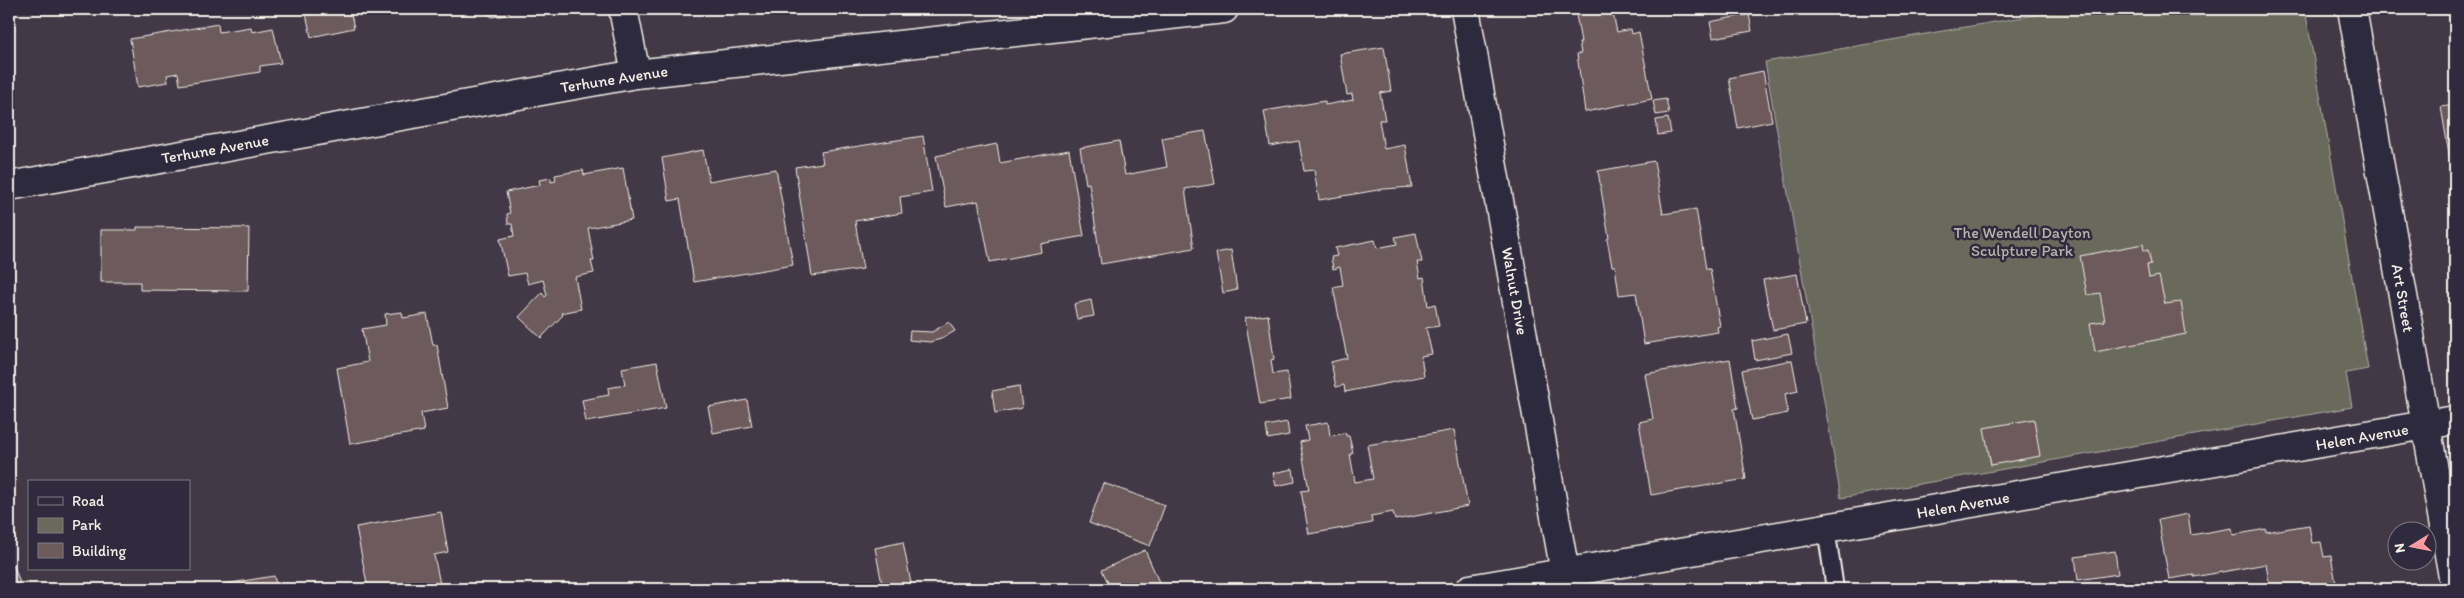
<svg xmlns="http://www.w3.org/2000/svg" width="2464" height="598" font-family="Itim,sans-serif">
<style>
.green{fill:#696a5b;stroke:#aeaea2}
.building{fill:#6d5a5b;stroke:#f4f1e8}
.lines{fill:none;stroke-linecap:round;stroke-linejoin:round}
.service-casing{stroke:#f4f1e8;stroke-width:20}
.minor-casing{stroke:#f4f1e8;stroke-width:31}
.service{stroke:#2f2a3d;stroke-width:16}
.minor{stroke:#2f2a3d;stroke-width:28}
.labels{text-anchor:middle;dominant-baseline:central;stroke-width:5;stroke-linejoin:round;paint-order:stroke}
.street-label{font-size:16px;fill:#f4f1e8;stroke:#2f2a3d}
.park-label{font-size:16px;fill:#b5b4a9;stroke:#2f2a3d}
</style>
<rect width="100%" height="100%" fill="#423846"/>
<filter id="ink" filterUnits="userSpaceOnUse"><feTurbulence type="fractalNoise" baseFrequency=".02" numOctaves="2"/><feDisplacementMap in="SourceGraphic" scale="10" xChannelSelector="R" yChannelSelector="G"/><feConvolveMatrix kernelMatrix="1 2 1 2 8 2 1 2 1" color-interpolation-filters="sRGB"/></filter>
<g filter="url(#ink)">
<path class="green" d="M 2069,9 L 2305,9 L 2368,369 L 2346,373 L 2352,407 L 1841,498 L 1765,62 Z"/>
<path class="building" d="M 305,9 L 350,9 L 354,28 L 311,37 Z
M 482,9 L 512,9 L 507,15 L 492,17 Z
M 1575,9 L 1612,9 L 1617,32 L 1631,29 L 1632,34 L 1639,32 L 1652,99 L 1585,112 L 1577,54 L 1581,53 L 1579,43 L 1581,42 Z
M 1749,14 L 1752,31 L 1713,38 L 1710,22 Z
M 218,24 L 219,32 L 251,27 L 252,32 L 273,28 L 281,63 L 260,66 L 260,72 L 180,85 L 178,73 L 167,75 L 168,82 L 138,87 L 130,39 Z
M 1384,47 L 1391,91 L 1380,93 L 1385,120 L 1379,120 L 1384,149 L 1405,145 L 1412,187 L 1384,189 L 1319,200 L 1314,170 L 1304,171 L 1299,141 L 1270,146 L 1264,111 L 1325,101 L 1325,105 L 1353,100 L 1352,94 L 1347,95 L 1340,54 Z
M 1763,71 L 1772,121 L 1738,128 L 1729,78 Z
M 1666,99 L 1669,113 L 1656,115 L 1653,101 Z
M 2455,105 L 2455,215 L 2448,172 L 2452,171 L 2441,107 Z
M 1668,118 L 1671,133 L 1658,135 L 1656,120 Z
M 1205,131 L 1215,184 L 1185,189 L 1194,248 L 1101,264 L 1089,183 L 1086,184 L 1080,148 L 1119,141 L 1125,175 L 1167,167 L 1162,138 Z
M 923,136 L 932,192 L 900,197 L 902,213 L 855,221 L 863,269 L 812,276 L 795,167 L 823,163 L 821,152 Z
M 997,144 L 1000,163 L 1069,150 L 1084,236 L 1040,244 L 1041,252 L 990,262 L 978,201 L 946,207 L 936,156 Z
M 703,150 L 709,181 L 776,169 L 793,265 L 694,282 L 680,199 L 669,201 L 662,158 Z
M 1654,161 L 1663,214 L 1696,209 L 1706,269 L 1710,269 L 1720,326 L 1717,327 L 1718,332 L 1644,344 L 1636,293 L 1619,295 L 1615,266 L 1612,266 L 1607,239 L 1609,238 L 1598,171 Z
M 623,168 L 632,220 L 588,228 L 594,261 L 591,261 L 594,273 L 575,277 L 581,309 L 561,313 L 563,315 L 541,338 L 519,317 L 542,293 L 545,297 L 547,295 L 543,280 L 528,284 L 525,273 L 508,276 L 500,239 L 514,236 L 512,224 L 508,224 L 507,214 L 510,213 L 506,192 L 540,185 L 539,180 L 551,178 L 551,182 L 556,181 L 555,175 L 583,170 L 584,175 Z
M 137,227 L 249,228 L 248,291 L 140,290 L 140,282 L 101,282 L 101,230 L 137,230 Z
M 1416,233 L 1422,262 L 1417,262 L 1420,278 L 1424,277 L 1428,306 L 1435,304 L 1439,326 L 1426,328 L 1432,354 L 1421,356 L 1424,376 L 1345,392 L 1344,385 L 1336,387 L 1331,362 L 1347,358 L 1333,287 L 1343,285 L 1340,267 L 1333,269 L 1331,257 L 1337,256 L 1335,248 L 1375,240 L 1377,248 L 1397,244 L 1395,237 Z
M 2143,244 L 2144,251 L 2148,250 L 2151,264 L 2147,265 L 2149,278 L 2159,276 L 2165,304 L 2181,302 L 2186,334 L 2095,352 L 2090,323 L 2105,321 L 2100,293 L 2087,295 L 2080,256 Z
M 1231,250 L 1237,290 L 1223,293 L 1216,253 Z
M 1797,274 L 1806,324 L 1773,330 L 1763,280 Z
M 1091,300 L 1094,316 L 1077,319 L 1074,304 Z
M 9,312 L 10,312 L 10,357 L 9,357 Z
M 402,312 L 403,318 L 427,314 L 433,345 L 437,345 L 448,408 L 421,413 L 424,431 L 350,444 L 337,368 L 368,362 L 362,329 L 386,325 L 385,314 Z
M 1268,315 L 1274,359 L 1271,360 L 1273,374 L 1287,372 L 1291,399 L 1260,404 L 1245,318 Z
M 949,322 L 955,331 L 941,339 L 930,342 L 909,340 L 910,331 L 932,332 Z
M 1788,334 L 1792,353 L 1755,360 L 1752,341 Z
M 1730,359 L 1738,408 L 1734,409 L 1746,479 L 1651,495 L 1639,422 L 1653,419 L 1645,374 Z
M 1792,360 L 1798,391 L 1785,394 L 1788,413 L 1752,420 L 1742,370 Z
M 657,362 L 666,408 L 586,422 L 582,400 L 609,395 L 608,388 L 625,385 L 622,368 Z
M 1019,386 L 1022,408 L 995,413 L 992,391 Z
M 747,400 L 752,426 L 713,433 L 708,407 Z
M 2034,419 L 2040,456 L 1991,465 L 1984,428 Z
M 1287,422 L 1289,435 L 1268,439 L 1266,426 Z
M 1328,422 L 1330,436 L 1346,433 L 1346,436 L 1349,436 L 1353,453 L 1350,454 L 1355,482 L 1373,479 L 1367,445 L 1454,430 L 1468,506 L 1395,520 L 1393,512 L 1371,516 L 1372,523 L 1309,534 L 1301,491 L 1309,490 L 1300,442 L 1308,440 L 1305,426 Z
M 1293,469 L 1295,482 L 1276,486 L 1273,473 Z
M 1103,483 L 1165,505 L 1150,546 L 1089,523 Z
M 441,512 L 448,552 L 434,555 L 441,589 L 368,589 L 356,527 Z
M 2188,514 L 2191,535 L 2232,528 L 2233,535 L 2266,529 L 2266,532 L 2309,525 L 2312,543 L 2321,542 L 2324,557 L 2331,556 L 2337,589 L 2270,589 L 2266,564 L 2194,577 L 2194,575 L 2169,579 L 2158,520 Z
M 903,542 L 912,589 L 883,589 L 875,548 Z
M 1145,550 L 1162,589 L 1111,589 L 1102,570 Z
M 2115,551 L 2118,574 L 2078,580 L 2075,557 Z
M 14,566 L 22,589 L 9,589 L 9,568 Z
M 274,576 L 277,589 L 226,589 L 225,584 Z"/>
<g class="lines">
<defs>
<path id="service" d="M 1826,528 L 1835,589"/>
<path id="minor" d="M 623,9 L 636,74
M 1465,9 L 1565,573
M 2352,9 L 2455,588
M 9,186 L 636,74 L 1224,9
M 1470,589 L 2455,420"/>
</defs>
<use href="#service" class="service-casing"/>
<use href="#minor" class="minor-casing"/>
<use href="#service" class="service"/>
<use href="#minor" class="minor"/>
</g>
</g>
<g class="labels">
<g class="street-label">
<text transform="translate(614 79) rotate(-9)">Terhune Avenue</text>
<text transform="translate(215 149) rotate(-10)">Terhune Avenue</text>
<text transform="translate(1515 291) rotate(80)">Walnut Drive</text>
<text transform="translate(2403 298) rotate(80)">Art Street</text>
<text transform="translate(2362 437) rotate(-10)">Helen Avenue</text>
<text transform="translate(1963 505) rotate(-10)">Helen Avenue</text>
</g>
<g class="park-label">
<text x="2022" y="232">The Wendell Dayton<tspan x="2022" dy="18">Sculpture Park</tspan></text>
</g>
</g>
<rect width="2464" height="598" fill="none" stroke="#2f2a3d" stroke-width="30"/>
<rect x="15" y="15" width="2434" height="568" fill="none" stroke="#f4f1e8" stroke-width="2" filter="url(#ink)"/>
<rect x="28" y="480" width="162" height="90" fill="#2f2a3d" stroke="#7e7a81"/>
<rect x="38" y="497" width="25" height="8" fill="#2f2a3d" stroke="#7e7a81"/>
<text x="72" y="506" font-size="15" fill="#f4f1e8">Road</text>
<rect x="38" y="518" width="25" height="15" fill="#696a5b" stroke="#7e7a81"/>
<text x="72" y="530" font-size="15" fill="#f4f1e8">Park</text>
<rect x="38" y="543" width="25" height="15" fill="#6d5a5b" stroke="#7e7a81"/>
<text x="72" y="556" font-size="15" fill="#f4f1e8">Building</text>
<g transform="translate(2412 546) rotate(260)"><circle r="24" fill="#2f2a3d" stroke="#7e7a81"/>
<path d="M0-4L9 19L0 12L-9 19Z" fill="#ff9aa2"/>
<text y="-8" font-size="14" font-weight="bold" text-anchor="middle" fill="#f4f1e8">N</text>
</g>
</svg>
